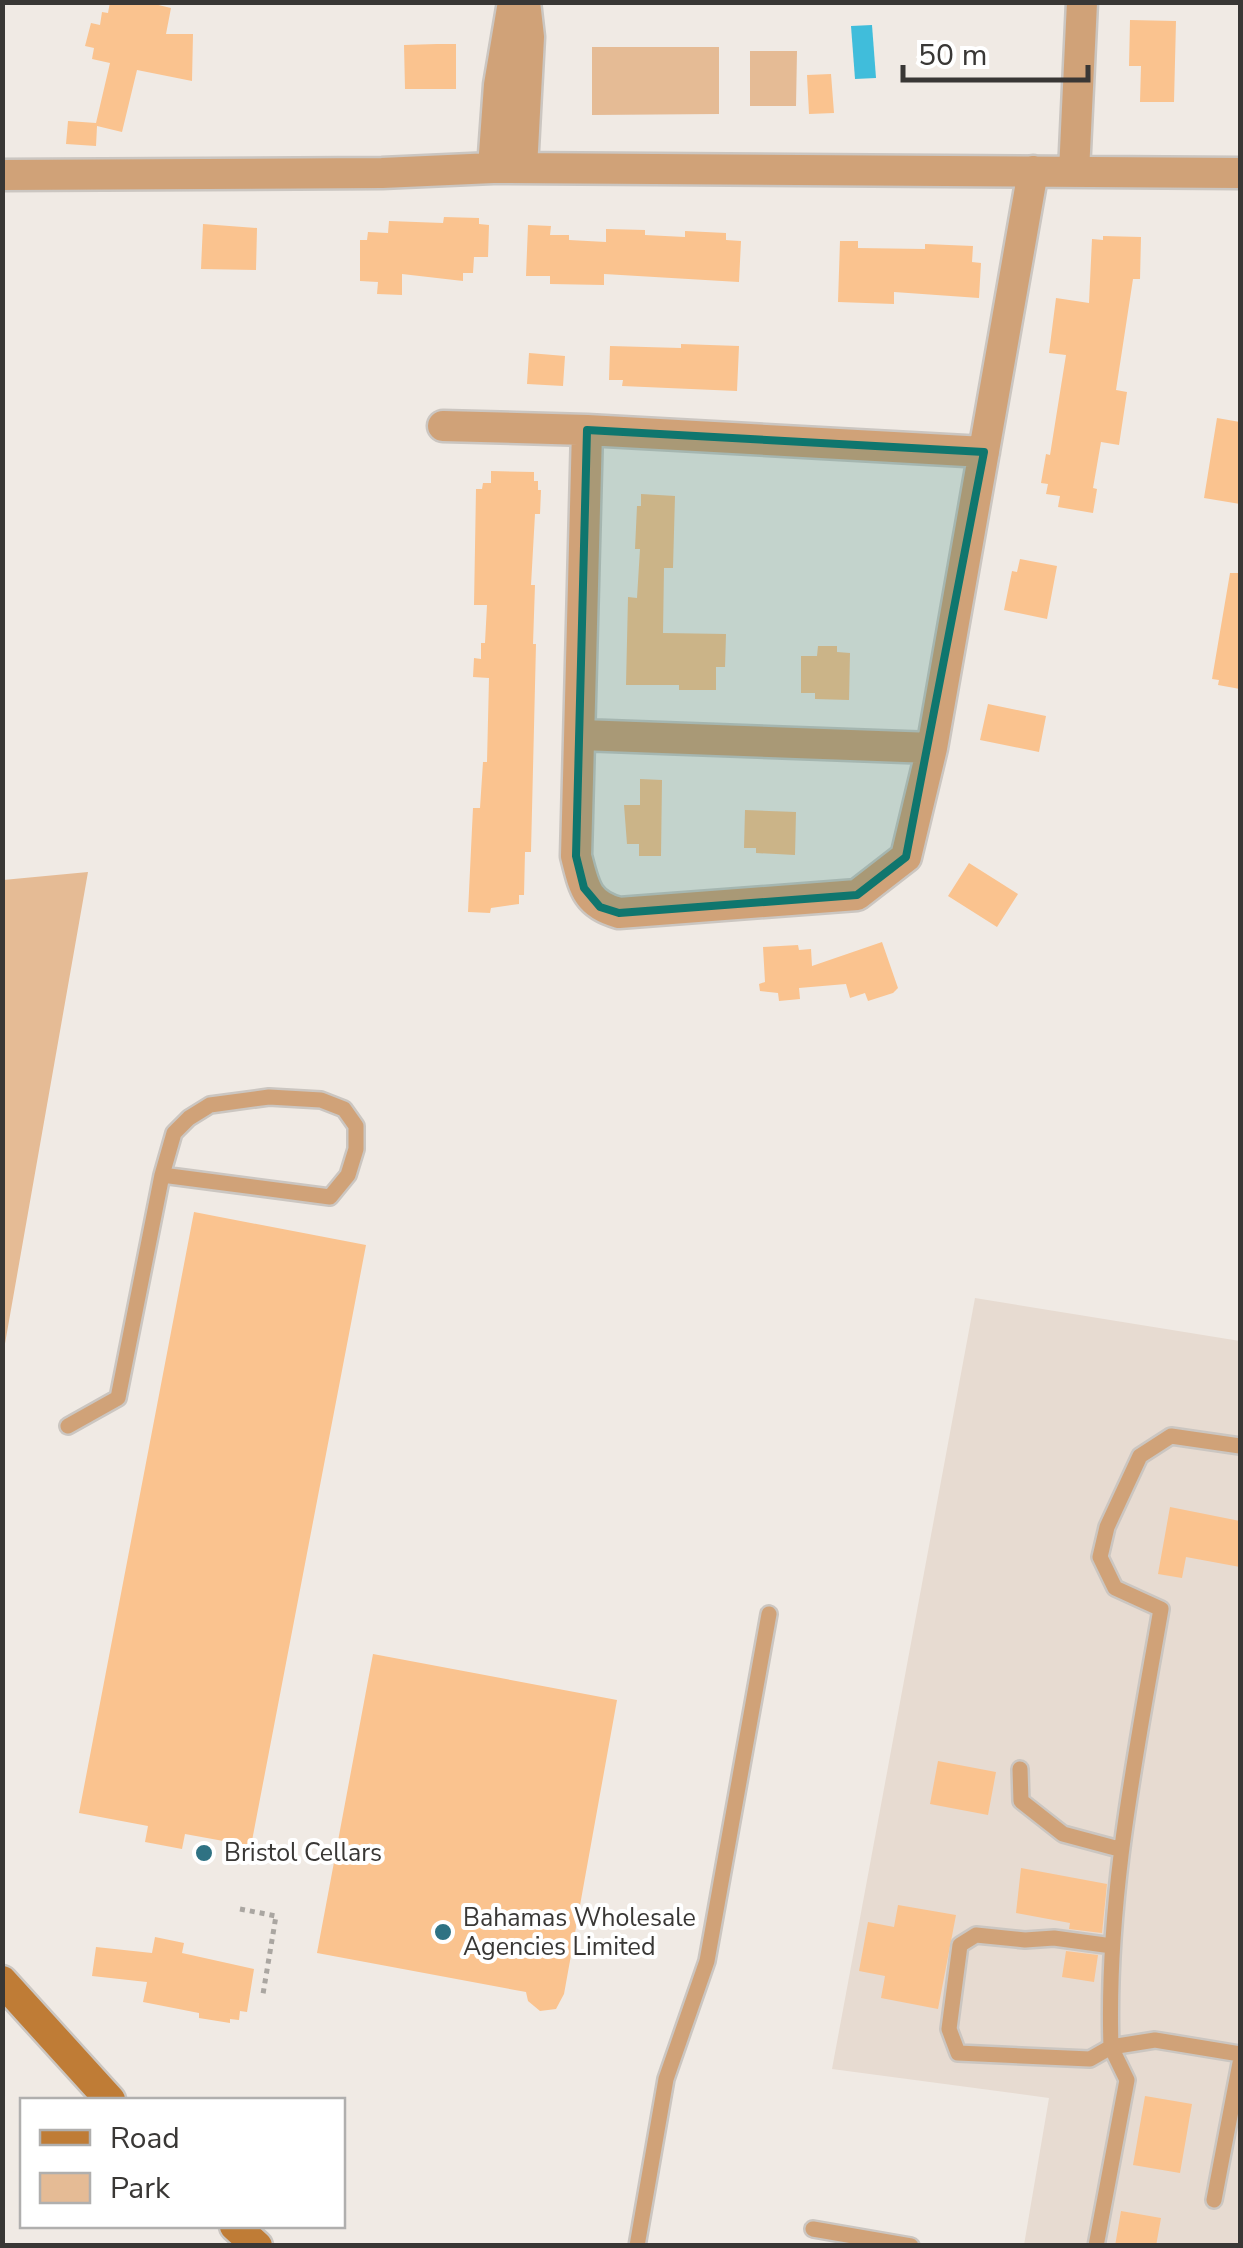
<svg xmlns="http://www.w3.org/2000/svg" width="1243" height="2248" font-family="'Nunito Sans',sans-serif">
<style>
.built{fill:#e7dbd1}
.green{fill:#e5bb95}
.water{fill:#40bddb}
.building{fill:#fac38f}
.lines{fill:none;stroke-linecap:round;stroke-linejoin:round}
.lane-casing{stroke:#cbc6c1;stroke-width:20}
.street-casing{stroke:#cbc6c1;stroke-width:35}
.secondary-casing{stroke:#cbc6c1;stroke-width:35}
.path{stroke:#aaa6a1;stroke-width:5;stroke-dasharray:5 5;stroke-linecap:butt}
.lane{stroke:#d0a278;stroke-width:15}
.street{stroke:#d0a278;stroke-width:30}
.secondary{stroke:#bf7c36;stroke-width:30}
.marked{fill:#0f766e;fill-opacity:0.2;stroke:#0f766e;stroke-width:8;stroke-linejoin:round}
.poi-dot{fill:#2f7283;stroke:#fff;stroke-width:4}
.labels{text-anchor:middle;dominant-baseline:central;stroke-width:8;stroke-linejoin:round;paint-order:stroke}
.poi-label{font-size:25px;fill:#393735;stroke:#fff;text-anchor:start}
</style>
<rect width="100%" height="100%" fill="#f0eae4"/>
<path class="built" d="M 975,1298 L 1240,1341 L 1240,2245 L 1024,2245 L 1049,2098 L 832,2069 Z"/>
<path class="green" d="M 592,47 L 719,47 L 719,114 L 592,115 Z
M 750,51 L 797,51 L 796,106 L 750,106 Z
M 88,872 L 3,1355 L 3,880 Z"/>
<path class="water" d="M 872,25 L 876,78 L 855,79 L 851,26 Z"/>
<path class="building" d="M 110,2 L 146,2 L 171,8 L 166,34 L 193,34 L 192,81 L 137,70 L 122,132 L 97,126 L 96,146 L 66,144 L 68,121 L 96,123 L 110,63 L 92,59 L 94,48 L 85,46 L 91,23 L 100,25 L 102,12 L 108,13 Z
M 1130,20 L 1176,21 L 1174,102 L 1140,102 L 1141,66 L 1129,66 Z
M 437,44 L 456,44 L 456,89 L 405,89 L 404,45 Z
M 831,74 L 834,113 L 809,114 L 807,75 Z
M 444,217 L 479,218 L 479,224 L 489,225 L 488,257 L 474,257 L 473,273 L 463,273 L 463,281 L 402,274 L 402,295 L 377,294 L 378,282 L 360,281 L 360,240 L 367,240 L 368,232 L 388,233 L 389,221 L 443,223 Z
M 203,224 L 257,228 L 256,270 L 201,269 Z
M 528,225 L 551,226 L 550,235 L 569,235 L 569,240 L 606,242 L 606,229 L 645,230 L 645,235 L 685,237 L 685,231 L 726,233 L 726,240 L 741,241 L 739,282 L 604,274 L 604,285 L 550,284 L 550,276 L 526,276 Z
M 1103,236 L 1141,237 L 1140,279 L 1133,279 L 1116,390 L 1127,392 L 1119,445 L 1101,442 L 1093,488 L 1097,489 L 1093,513 L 1058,507 L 1060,496 L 1046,494 L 1048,484 L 1041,483 L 1046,454 L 1050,455 L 1066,355 L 1049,353 L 1056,298 L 1089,303 L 1092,239 L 1103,240 Z
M 840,241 L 858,241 L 858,248 L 925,249 L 925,244 L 973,246 L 972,262 L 981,263 L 979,298 L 894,292 L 894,304 L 838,302 Z
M 681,344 L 739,346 L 737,391 L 622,386 L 623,380 L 609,380 L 610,346 L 681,348 Z
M 529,353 L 565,356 L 563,386 L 527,384 Z
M 1217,418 L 1240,422 L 1240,504 L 1204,498 Z
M 491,471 L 534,472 L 534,481 L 538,481 L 538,490 L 541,490 L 540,514 L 535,514 L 531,585 L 535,585 L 533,644 L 536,644 L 531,852 L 525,852 L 524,895 L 519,895 L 519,904 L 491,908 L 490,913 L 468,912 L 473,808 L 480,808 L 483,762 L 487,762 L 489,678 L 473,677 L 474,658 L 481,659 L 481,643 L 485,643 L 487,605 L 474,605 L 476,489 L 482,489 L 483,483 L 491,483 Z
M 641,494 L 675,496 L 673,568 L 664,568 L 663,633 L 726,634 L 725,667 L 716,667 L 716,690 L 679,690 L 679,685 L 626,685 L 628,597 L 637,598 L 640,549 L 635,549 L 637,506 L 641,506 Z
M 1020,559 L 1057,566 L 1047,619 L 1004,610 L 1012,571 L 1017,572 Z
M 1230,573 L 1240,573 L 1240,689 L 1218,685 L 1219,680 L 1212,679 Z
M 818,646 L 837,646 L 837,652 L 850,653 L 849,700 L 815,699 L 815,693 L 801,693 L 801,656 L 817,656 Z
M 988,704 L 1046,716 L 1039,752 L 980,740 Z
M 640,779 L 662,780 L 661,856 L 639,856 L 639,844 L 627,844 L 624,805 L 640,805 Z
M 745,810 L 796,812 L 795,855 L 756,853 L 756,848 L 744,848 Z
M 969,863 L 1018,894 L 997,927 L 948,896 Z
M 882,942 L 898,988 L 893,993 L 868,1001 L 865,993 L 850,998 L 846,984 L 799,988 L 800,999 L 779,1001 L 778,993 L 760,991 L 759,984 L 765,982 L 763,947 L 798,945 L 799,950 L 811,949 L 812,966 Z
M 194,1212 L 366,1245 L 251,1846 L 185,1834 L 182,1849 L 145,1842 L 148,1826 L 79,1813 Z
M 1170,1507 L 1240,1521 L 1240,1567 L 1186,1557 L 1182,1578 L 1158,1574 Z
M 373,1654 L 617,1700 L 564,1994 L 556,2009 L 540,2011 L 528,2001 L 526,1992 L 317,1953 Z
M 938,1761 L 996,1772 L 988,1815 L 930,1804 Z
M 1021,1868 L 1107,1884 L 1102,1933 L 1069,1929 L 1070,1923 L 1016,1913 Z
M 898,1905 L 956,1915 L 938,2009 L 881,1998 L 885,1976 L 859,1971 L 868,1922 L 894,1927 Z
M 155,1937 L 184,1943 L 182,1953 L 254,1969 L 247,2012 L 240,2011 L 239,2020 L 230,2019 L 230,2023 L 199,2018 L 199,2013 L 143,2002 L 147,1982 L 92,1976 L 96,1947 L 152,1953 Z
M 1066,1951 L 1098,1955 L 1094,1982 L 1062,1977 Z
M 1145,2096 L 1192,2104 L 1180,2173 L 1133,2165 Z
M 1121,2211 L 1161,2218 L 1156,2246 L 1115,2246 Z"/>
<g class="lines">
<defs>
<path id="lane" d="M 68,1426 L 118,1398 L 162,1175 L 174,1133 L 189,1118 L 210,1105 L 269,1097 L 321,1100 L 344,1109 L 356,1126 L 356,1149 L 348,1175 L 330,1197 L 162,1175
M 1240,1446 L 1171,1436 L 1140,1456 L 1107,1527 L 1100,1557 L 1115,1588 L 1161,1609 C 1136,1754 1106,1898 1111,2047 L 1155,2040 L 1240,2054
M 1020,1769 L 1021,1801 L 1063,1834 L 1119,1849
M 1214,2200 L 1240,2063
M 813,2229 L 911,2246
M 637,2246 L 666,2079 L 707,1961 L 769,1614
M 1096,2246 L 1127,2080 L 1111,2047 L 1090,2059 L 958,2053 L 949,2029 L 960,1945 L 976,1935 L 1025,1940 L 1054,1938 L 1112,1946"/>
<path id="street" d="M 493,168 L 499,85 L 513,2
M 522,168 L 529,37 L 525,2
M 1074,172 L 1082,2
M 2,175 L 382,173 L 493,168 L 1240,173
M 443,426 L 587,430 L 984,452
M 587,430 L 576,856 C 584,887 586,904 619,913 L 857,895 L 906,857 L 932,748 L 1033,171
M 581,735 L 932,748"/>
<path id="secondary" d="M 2,1981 L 110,2100
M 235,2226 L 257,2246"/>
</defs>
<use href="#lane" class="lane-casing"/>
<use href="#street" class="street-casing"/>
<use href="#secondary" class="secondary-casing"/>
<path class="path" d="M 240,1909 L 276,1916 L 263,1994"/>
<use href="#lane" class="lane"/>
<use href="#street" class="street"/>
<use href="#secondary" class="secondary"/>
</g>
<path class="marked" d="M 587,430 L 984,452 L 906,857 L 857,895 L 619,913 L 600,907 L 584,888 L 576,856 Z"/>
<g class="poi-dot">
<circle cx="204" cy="1853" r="10"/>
<circle cx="443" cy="1932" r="10"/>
</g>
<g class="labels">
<g class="poi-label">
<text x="224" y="1853">Bristol Cellars</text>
<text x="463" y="1918">Bahamas Wholesale<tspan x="463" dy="29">Agencies Limited</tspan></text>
</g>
</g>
<rect width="1243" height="2248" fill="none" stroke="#393735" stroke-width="10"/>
<rect x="20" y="2098" width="325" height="130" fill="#ffffff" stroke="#b0afae" stroke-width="2.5"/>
<rect x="40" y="2130" width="50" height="15" fill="#bf7c36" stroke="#b0afae" stroke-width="2.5"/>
<text x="110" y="2148" font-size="30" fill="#393735">Road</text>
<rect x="40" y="2173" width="50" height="30" fill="#e5bb95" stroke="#b0afae" stroke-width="2.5"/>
<text x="110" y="2198" font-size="30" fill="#393735">Park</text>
<path d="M903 65v15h185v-15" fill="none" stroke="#393735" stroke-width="5"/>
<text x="918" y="65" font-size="30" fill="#393735" stroke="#ffffff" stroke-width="8" paint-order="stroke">50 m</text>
</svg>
